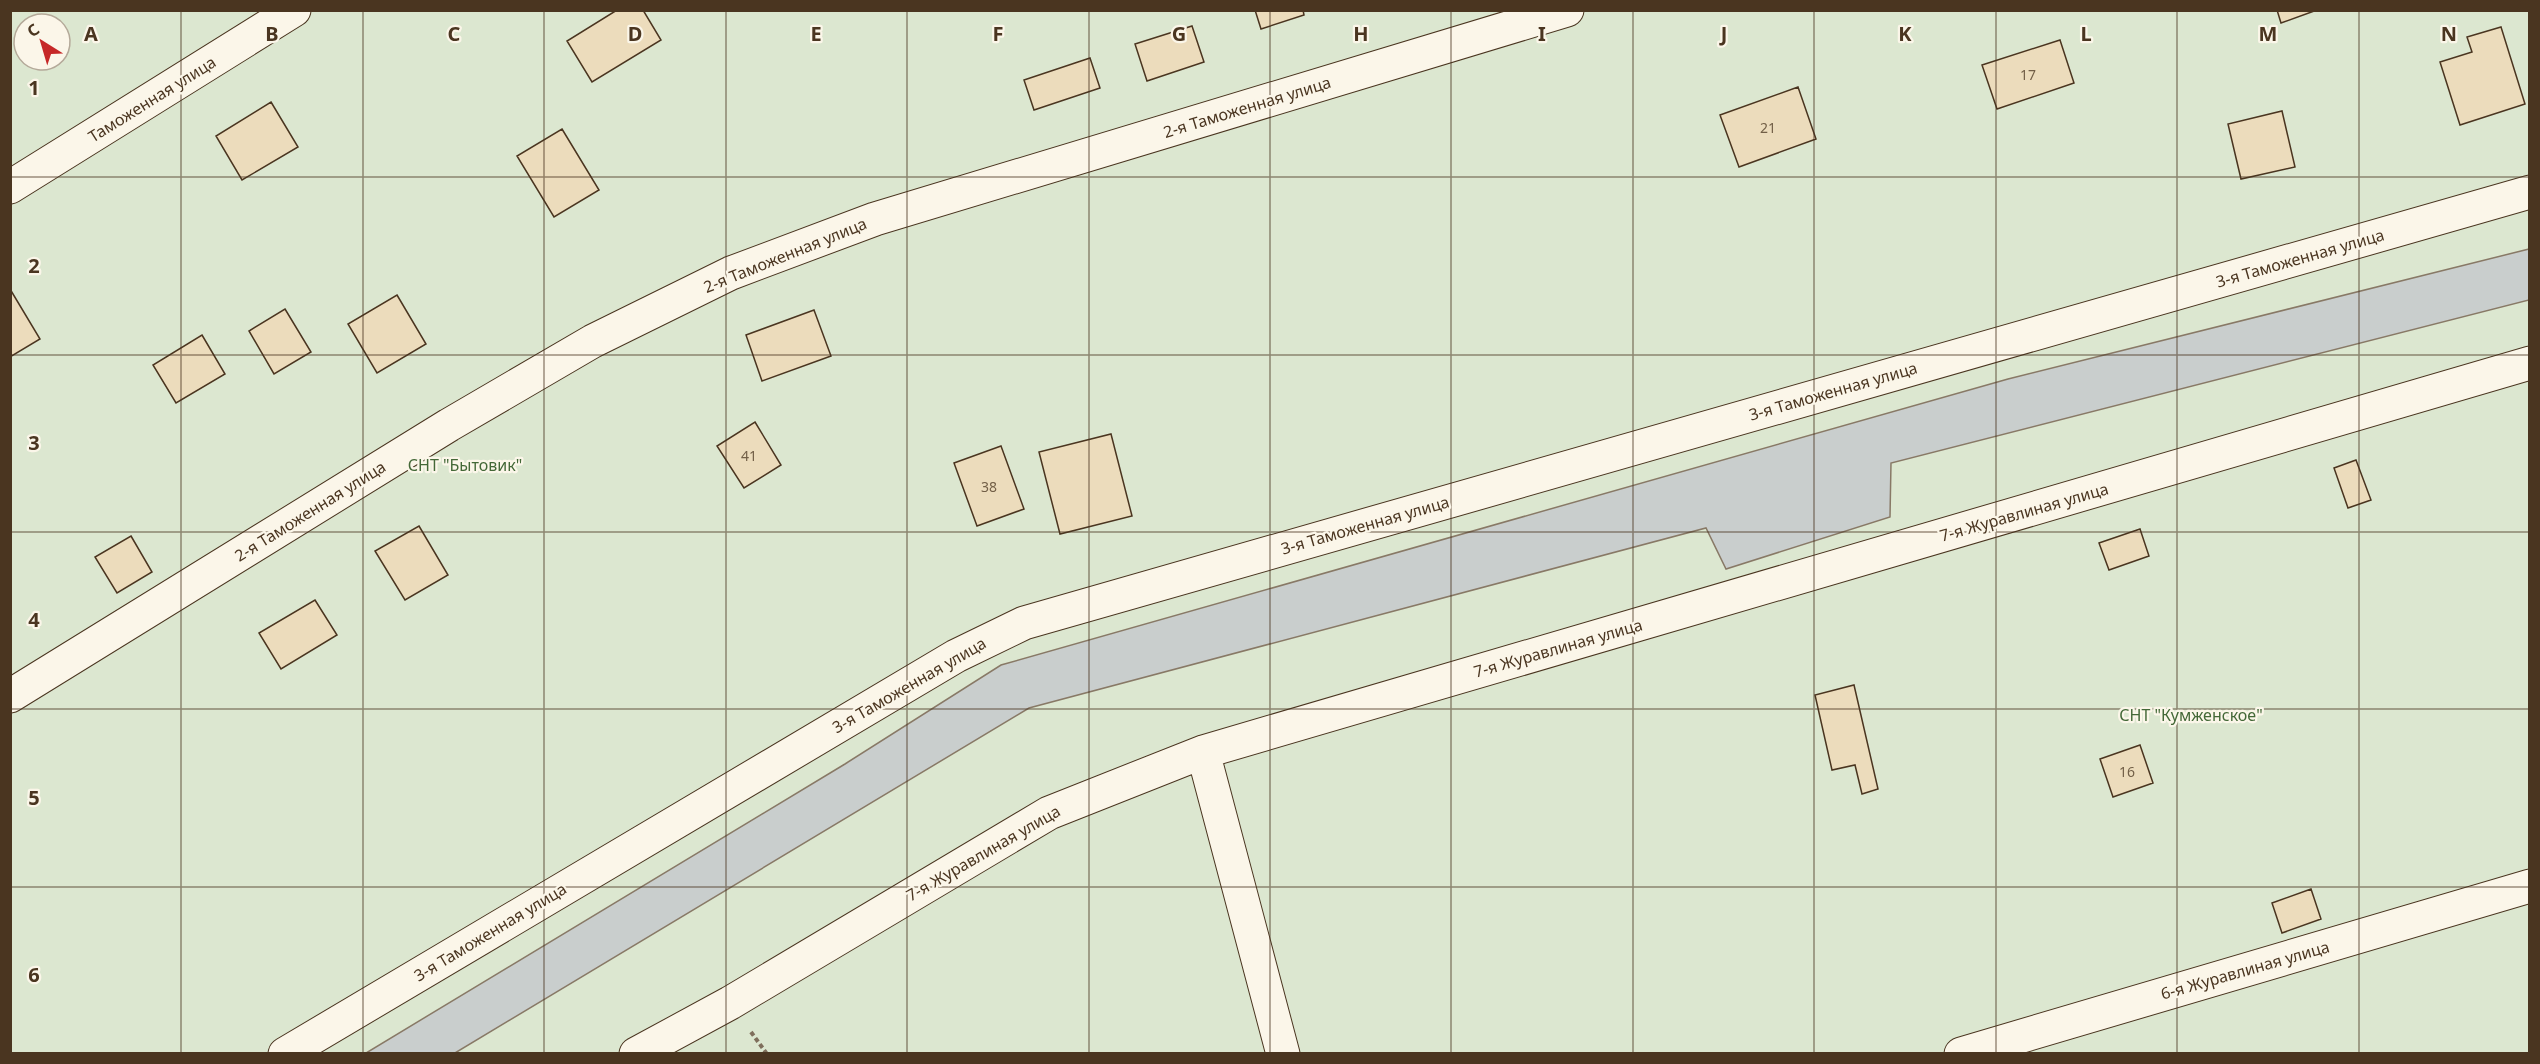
<svg xmlns="http://www.w3.org/2000/svg" width="2540" height="1064" font-family="'Noto Sans',sans-serif">
<style>
.green{fill:#dce7d0;stroke:#887966;stroke-width:1.5;fill-rule:evenodd}
.water{fill:#c9cecd;stroke:#887966;stroke-width:1.5}
.building{fill:#ecdcbc;stroke:#4a3520;stroke-width:1.5}
.lines{fill:none;stroke-linecap:round;stroke-linejoin:round}
.minor-casing{stroke:#4a3520;stroke-width:35}
.path{stroke:#7f6f5c;stroke-width:4;stroke-dasharray:4.5 3;stroke-linecap:butt}
.minor{stroke:#fbf6e9;stroke-width:33}
.grid{fill:none;stroke:#4a3520;stroke-width:1.5;stroke-opacity:0.55}
.labels{text-anchor:middle;dominant-baseline:central;stroke-width:4.5;stroke-linejoin:round;paint-order:stroke}
.number-label{font-size:14px;fill:#725f47}
.street-label{font-size:16px;fill:#4a3520;stroke:#fbf6e9}
.park-label{font-size:16px;fill:#436837;stroke:#fbf6e9}
.grid-label{font-size:20px;text-anchor:middle;font-weight:bold;fill:#4a3520;stroke:#fbf6e9;stroke-width:4.5;stroke-linejoin:round;paint-order:stroke}
</style>
<rect width="100%" height="100%" fill="#fbf6e9"/>
<path class="green" d="M 10,11 L 2529,11 L 2529,1053 L 11,1053 ZM 24,24 L 60,24 L 60,60 L 24,60 Z"/>
<path class="water" d="M 2529,249 L 2529,300 L 1891,463 L 1890,517 L 1726,569 L 1706,528 L 1029,708 L 455,1053 L 366,1053 L 845,764 L 1001,665 L 2008,379 Z"/>
<path class="building" d="M 617,10 L 643,10 L 661,40 L 592,82 L 567,41 Z
M 1255,10 L 1303,10 L 1304,15 L 1261,29 Z
M 2277,10 L 2317,10 L 2281,23 Z
M 1192,26 L 1204,62 L 1147,81 L 1135,44 Z
M 2501,27 L 2525,104 L 2460,125 L 2440,62 L 2472,52 L 2467,37 Z
M 2060,40 L 2074,83 L 1997,109 L 1982,65 Z
M 1090,58 L 1100,88 L 1034,110 L 1024,80 Z
M 1798,87 L 1816,139 L 1739,167 L 1720,115 Z
M 271,102 L 298,147 L 242,180 L 216,136 Z
M 2282,111 L 2295,167 L 2241,179 L 2228,124 Z
M 562,129 L 599,190 L 554,217 L 517,156 Z
M 10,289 L 40,339 L 10,357 Z
M 397,295 L 426,344 L 377,373 L 348,324 Z
M 285,309 L 311,352 L 274,374 L 249,331 Z
M 814,310 L 831,356 L 762,381 L 746,335 Z
M 202,335 L 225,374 L 176,403 L 153,365 Z
M 755,422 L 781,465 L 744,488 L 717,446 Z
M 1111,434 L 1132,516 L 1060,534 L 1039,452 Z
M 1001,446 L 1024,509 L 977,526 L 954,463 Z
M 2356,460 L 2371,500 L 2348,508 L 2334,468 Z
M 419,526 L 448,575 L 405,600 L 375,551 Z
M 2140,529 L 2149,556 L 2109,570 L 2099,543 Z
M 131,536 L 152,572 L 117,593 L 95,557 Z
M 315,600 L 337,635 L 281,669 L 259,633 Z
M 1854,685 L 1878,789 L 1862,794 L 1855,765 L 1832,770 L 1815,695 Z
M 2140,745 L 2153,783 L 2113,797 L 2100,759 Z
M 2311,889 L 2321,919 L 2282,933 L 2272,903 Z"/>
<g class="lines">
<defs>
<path id="minor" d="M 10,187 L 294,10
M 10,696 L 449,425 L 593,341 L 731,273 L 875,219 L 1567,10
M 1203,752 L 1283,1054
M 285,1054 L 956,656 L 1024,623 L 2530,192
M 636,1054 L 730,1003 L 1049,813 L 1203,752 L 2530,363
M 1961,1054 L 2530,886"/>
</defs>
<use href="#minor" class="minor-casing"/>
<path class="path" d="M 751,1032 L 767,1054"/>
<use href="#minor" class="minor"/>
</g>
<path class="grid" d="M 181,10 L 181,1054M 363,10 L 363,1054M 544,10 L 544,1054M 726,10 L 726,1054M 907,10 L 907,1054M 1089,10 L 1089,1054M 1270,10 L 1270,1054M 1451,10 L 1451,1054M 1633,10 L 1633,1054M 1814,10 L 1814,1054M 1996,10 L 1996,1054M 2177,10 L 2177,1054M 2359,10 L 2359,1054M 10,177 L 2530,177M 10,355 L 2530,355M 10,532 L 2530,532M 10,709 L 2530,709M 10,887 L 2530,887"/>
<g class="labels">
<g class="number-label">
<text x="2028" y="74">17</text>
<text x="1768" y="127">21</text>
<text x="749" y="455">41</text>
<text x="989" y="486">38</text>
<text x="2127" y="771">16</text>
</g>
<g class="street-label">
<text transform="translate(152 99) rotate(-32)">Таможенная улица</text>
<text transform="translate(1247 107) rotate(-17)">2-я Таможенная улица</text>
<text transform="translate(785 255) rotate(-22)">2-я Таможенная улица</text>
<text transform="translate(2300 258) rotate(-16)">3-я Таможенная улица</text>
<text transform="translate(1833 391) rotate(-16)">3-я Таможенная улица</text>
<text transform="translate(310 511) rotate(-32)">2-я Таможенная улица</text>
<text transform="translate(2024 512) rotate(-16)">7-я Журавлиная улица</text>
<text transform="translate(1365 525) rotate(-16)">3-я Таможенная улица</text>
<text transform="translate(1558 648) rotate(-16)">7-я Журавлиная улица</text>
<text transform="translate(909 685) rotate(-30)">3-я Таможенная улица</text>
<text transform="translate(983 853) rotate(-30)">7-я Журавлиная улица</text>
<text transform="translate(490 932) rotate(-31)">3-я Таможенная улица</text>
<text transform="translate(2245 970) rotate(-16)">6-я Журавлиная улица</text>
</g>
<g class="park-label">
<text x="465" y="465">СНТ "Бытовик"</text>
<text x="2191" y="715">СНТ "Кумженское"</text>
</g>
</g>
<g class="grid-label">
<text x="91" y="41">A</text>
<text x="272" y="41">B</text>
<text x="454" y="41">C</text>
<text x="635" y="41">D</text>
<text x="816" y="41">E</text>
<text x="998" y="41">F</text>
<text x="1179" y="41">G</text>
<text x="1361" y="41">H</text>
<text x="1542" y="41">I</text>
<text x="1724" y="41">J</text>
<text x="1905" y="41">K</text>
<text x="2086" y="41">L</text>
<text x="2268" y="41">M</text>
<text x="2449" y="41">N</text>
<text x="34" y="95">1</text>
<text x="34" y="273">2</text>
<text x="34" y="450">3</text>
<text x="34" y="627">4</text>
<text x="34" y="805">5</text>
<text x="34" y="982">6</text>
</g>
<rect width="2540" height="1064" fill="none" stroke="#4a3520" stroke-width="24"/>
<g transform="translate(42 42) rotate(323)"><circle r="28" fill="#fbf6e9" stroke="#b4a999" stroke-width="1.5"/>
<path d="M0-4.5L10 22L0 15L-10 22Z" fill="#c62828"/>
<text y="-9" font-size="16" font-weight="bold" text-anchor="middle" fill="#4a3520">С</text>
</g>
</svg>
